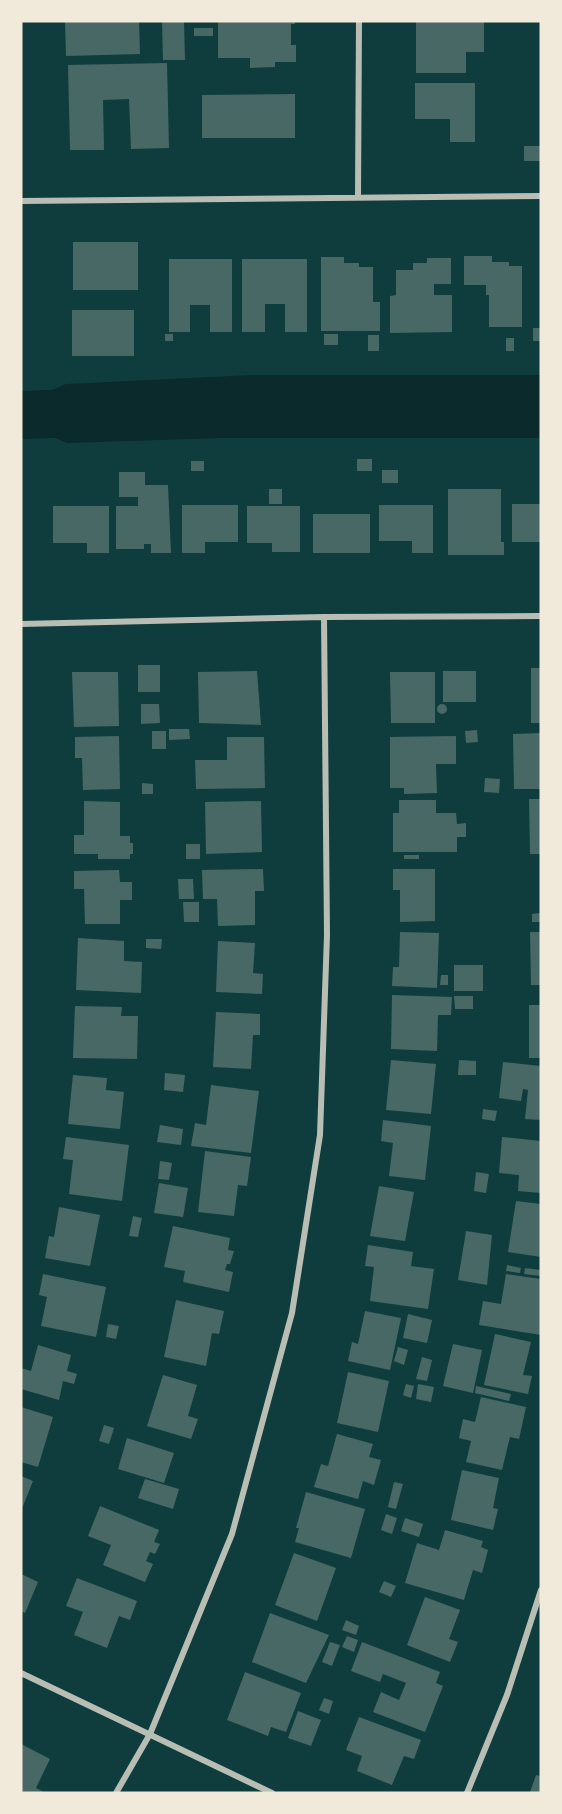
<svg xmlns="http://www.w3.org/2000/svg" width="562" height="1814" font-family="Lora,serif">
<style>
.water{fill:#0a2a2b}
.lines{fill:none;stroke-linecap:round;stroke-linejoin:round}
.river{stroke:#0a2a2b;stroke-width:48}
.building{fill:#486865}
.minor{stroke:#b8beb3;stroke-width:6}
</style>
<rect width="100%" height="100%" fill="#0f3d3e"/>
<path class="water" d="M 253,375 L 541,375 L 541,438 L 221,438 L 67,443 L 41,432 L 41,395 L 66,384 Z"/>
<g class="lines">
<path class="river" d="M 21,415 L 106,412"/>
</g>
<path class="building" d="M 65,21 L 139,21 L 140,54 L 66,56 Z
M 162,21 L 184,21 L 185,60 L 163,60 Z
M 218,21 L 295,21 L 295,24 L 291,24 L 291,45 L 296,45 L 296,62 L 275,62 L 275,67 L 250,68 L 250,58 L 218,58 Z
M 416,21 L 484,21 L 484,52 L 466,52 L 466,73 L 416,73 Z
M 194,28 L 213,28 L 213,36 L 194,36 Z
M 167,63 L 169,148 L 131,149 L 129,99 L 103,100 L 104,150 L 70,150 L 68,65 Z
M 415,83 L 475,83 L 475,142 L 450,142 L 450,119 L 415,119 Z
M 295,94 L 295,138 L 202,138 L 202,95 Z
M 524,146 L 541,146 L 541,161 L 524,161 Z
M 73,242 L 138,242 L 138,290 L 73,290 Z
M 464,256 L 492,256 L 492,262 L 509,262 L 509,266 L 522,266 L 522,327 L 489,327 L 489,295 L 486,295 L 486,285 L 464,285 Z
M 321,257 L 344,257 L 344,263 L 359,263 L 359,267 L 373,267 L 373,302 L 380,302 L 380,331 L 321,331 Z
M 427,258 L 451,258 L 451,284 L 434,284 L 434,295 L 452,295 L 452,332 L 390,333 L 390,296 L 396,295 L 396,270 L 413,270 L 413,263 L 427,263 Z
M 169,259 L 232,259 L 232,332 L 210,332 L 210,305 L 190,305 L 190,332 L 169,332 Z
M 242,259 L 307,259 L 307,332 L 285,332 L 285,304 L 265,304 L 265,332 L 242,332 Z
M 72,310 L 134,310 L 134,356 L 72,356 Z
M 533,328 L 541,328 L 541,341 L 533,341 Z
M 165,334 L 173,334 L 173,341 L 165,341 Z
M 324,334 L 338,334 L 338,345 L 324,345 Z
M 368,335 L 379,335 L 379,351 L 368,351 Z
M 506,338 L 514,338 L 514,351 L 506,351 Z
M 357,459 L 372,459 L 372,471 L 357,471 Z
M 191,461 L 204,461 L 204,471 L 191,471 Z
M 382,470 L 398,470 L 398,483 L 382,483 Z
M 119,472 L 145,472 L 145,485 L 168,485 L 171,553 L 151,553 L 151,544 L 144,544 L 144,549 L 116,549 L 116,506 L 138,506 L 138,497 L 119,497 Z
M 269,489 L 282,489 L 282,504 L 269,504 Z
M 448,489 L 501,489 L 501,542 L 504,542 L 504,555 L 448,555 Z
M 512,504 L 541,504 L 541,542 L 512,542 Z
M 182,505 L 238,505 L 238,542 L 205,542 L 205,553 L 182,553 Z
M 379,505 L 433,505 L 433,553 L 412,553 L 412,541 L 379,541 Z
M 53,506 L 109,506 L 109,553 L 87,553 L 87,543 L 53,543 Z
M 247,506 L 300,506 L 300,552 L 272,552 L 272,543 L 247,543 Z
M 313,514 L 370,514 L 370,553 L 313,553 Z
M 138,665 L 160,665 L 160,692 L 138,692 Z
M 531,668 L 541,668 L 541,723 L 531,723 Z
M 257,671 L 261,725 L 199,723 L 198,672 Z
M 443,671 L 476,671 L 476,702 L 443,702 Z
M 72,672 L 118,672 L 119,726 L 74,727 Z
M 390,672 L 435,672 L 435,723 L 391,723 Z
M 141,704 L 159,704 L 160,723 L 141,724 Z
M437 709a5 5 0 1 1 10 0a5 5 0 1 1-10 0Z
M 169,729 L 189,729 L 190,739 L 169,740 Z
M 477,730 L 478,742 L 466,743 L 465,731 Z
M 152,731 L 166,731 L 166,749 L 152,749 Z
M 541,733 L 541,789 L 514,789 L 513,734 Z
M 119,736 L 120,789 L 83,790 L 82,758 L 75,758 L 75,737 Z
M 456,736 L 456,764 L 436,764 L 437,793 L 404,794 L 404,788 L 390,788 L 390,737 Z
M 227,737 L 264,737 L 265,788 L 196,789 L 195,760 L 227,760 Z
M 485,778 L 500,779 L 499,793 L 484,792 Z
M 142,783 L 153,784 L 153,794 L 142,794 Z
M 529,799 L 541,799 L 541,854 L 530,854 Z
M 399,800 L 436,800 L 436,813 L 456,813 L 457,824 L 466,823 L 466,837 L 457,837 L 457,852 L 393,852 L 393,813 L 399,813 Z
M 84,801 L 120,802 L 120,836 L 130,836 L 130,843 L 133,843 L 133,854 L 130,854 L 130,859 L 98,859 L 98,854 L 74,854 L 74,835 L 84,835 Z
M 261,801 L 262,852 L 206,854 L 205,802 Z
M 186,844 L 200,844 L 200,859 L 186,859 Z
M 404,855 L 419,855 L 419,859 L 404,859 Z
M 263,869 L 264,891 L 255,891 L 255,925 L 218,926 L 217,899 L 203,899 L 202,870 Z
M 393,869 L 435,869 L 435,921 L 400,922 L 400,890 L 393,890 Z
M 119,870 L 120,882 L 132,882 L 132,900 L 120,900 L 120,924 L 85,924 L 84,889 L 74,889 L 74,871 Z
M 178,879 L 193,879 L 194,899 L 179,899 Z
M 183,902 L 199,902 L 199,922 L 184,922 Z
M 540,913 L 540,922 L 532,922 L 532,914 Z
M 400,932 L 439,933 L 437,988 L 392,986 L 393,967 L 399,967 Z
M 530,932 L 541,932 L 541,985 L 531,985 Z
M 78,938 L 124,941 L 124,961 L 142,962 L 141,993 L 76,990 Z
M 146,939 L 162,939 L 161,949 L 146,948 Z
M 218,941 L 255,943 L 253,973 L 263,974 L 262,994 L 216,992 Z
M 454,965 L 483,965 L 483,991 L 454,991 Z
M 441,975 L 448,975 L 448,985 L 440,985 Z
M 392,995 L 452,997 L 451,1015 L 438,1015 L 437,1051 L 391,1049 Z
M 454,996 L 473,996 L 473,1009 L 455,1009 Z
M 529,1005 L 541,1005 L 541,1058 L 529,1058 Z
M 75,1006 L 122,1007 L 121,1016 L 138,1016 L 137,1059 L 73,1058 Z
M 216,1012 L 260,1014 L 260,1035 L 253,1035 L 251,1069 L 213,1067 Z
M 391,1060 L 436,1064 L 431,1114 L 386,1110 Z
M 459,1060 L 476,1061 L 476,1075 L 458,1075 Z
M 503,1062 L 541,1066 L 541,1120 L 525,1119 L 528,1090 L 523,1089 L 521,1101 L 499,1098 Z
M 165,1073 L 185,1075 L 183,1092 L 164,1090 Z
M 73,1075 L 107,1078 L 106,1090 L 124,1092 L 120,1129 L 68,1124 Z
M 211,1085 L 259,1091 L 251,1153 L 191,1146 L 195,1123 L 206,1125 Z
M 483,1109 L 497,1111 L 495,1121 L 482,1119 Z
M 383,1120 L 431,1126 L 425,1180 L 389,1176 L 393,1143 L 381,1141 Z
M 160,1125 L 183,1129 L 181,1145 L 157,1142 Z
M 66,1137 L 129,1145 L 122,1201 L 69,1194 L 73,1160 L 63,1159 Z
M 502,1137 L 541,1141 L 541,1193 L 518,1191 L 519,1175 L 499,1173 Z
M 205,1151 L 251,1157 L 247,1186 L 238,1185 L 234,1216 L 198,1212 Z
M 160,1161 L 172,1163 L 169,1180 L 158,1179 Z
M 476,1172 L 489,1174 L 486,1193 L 474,1191 Z
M 159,1183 L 188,1188 L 183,1217 L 154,1213 Z
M 379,1186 L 414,1192 L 405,1241 L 370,1236 Z
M 516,1201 L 541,1204 L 541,1257 L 508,1252 Z
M 59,1207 L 100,1215 L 90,1266 L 45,1258 L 49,1236 L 54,1237 Z
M 133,1216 L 142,1218 L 138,1237 L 129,1236 Z
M 173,1226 L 230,1238 L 228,1250 L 234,1251 L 230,1264 L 227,1264 L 225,1270 L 233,1272 L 229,1292 L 183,1282 L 185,1271 L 164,1267 Z
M 466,1231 L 492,1235 L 487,1285 L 458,1280 Z
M 368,1245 L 413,1252 L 411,1266 L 434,1269 L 428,1309 L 370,1301 L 374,1267 L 365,1266 Z
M 507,1265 L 521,1268 L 520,1273 L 506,1271 Z
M 525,1268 L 541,1270 L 541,1276 L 524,1274 Z
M 43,1274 L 106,1287 L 96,1337 L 41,1326 L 47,1297 L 39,1295 Z
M 506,1274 L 541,1279 L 541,1335 L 479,1325 L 483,1301 L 501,1304 Z
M 176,1300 L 224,1311 L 219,1334 L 212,1333 L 206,1366 L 164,1357 Z
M 365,1311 L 401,1318 L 390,1370 L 348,1361 L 352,1342 L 358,1344 Z
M 408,1314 L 432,1320 L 427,1343 L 403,1338 Z
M 108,1324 L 119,1326 L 116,1339 L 106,1337 Z
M 495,1334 L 531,1342 L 523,1375 L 532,1376 L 528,1394 L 484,1385 Z
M 453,1344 L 482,1350 L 473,1393 L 443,1386 Z
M 38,1345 L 71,1355 L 67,1371 L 77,1374 L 74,1384 L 63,1381 L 59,1400 L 21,1389 L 21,1368 L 31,1371 Z
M 398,1347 L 408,1350 L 404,1365 L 394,1361 Z
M 422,1357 L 432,1360 L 427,1381 L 416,1379 Z
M 348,1372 L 389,1381 L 378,1432 L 337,1423 Z
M 163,1375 L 197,1385 L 188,1416 L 198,1419 L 191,1439 L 147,1426 Z
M 406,1384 L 414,1386 L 411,1398 L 403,1395 Z
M 418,1384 L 434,1387 L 431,1402 L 416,1399 Z
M 476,1386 L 511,1394 L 509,1401 L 475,1393 Z
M 481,1397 L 526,1407 L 519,1439 L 510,1437 L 502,1470 L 466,1462 L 471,1441 L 459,1438 L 463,1419 L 475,1422 Z
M 21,1407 L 53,1417 L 38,1467 L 21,1462 Z
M 104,1425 L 114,1428 L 109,1444 L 99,1441 Z
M 337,1434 L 373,1444 L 369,1457 L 381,1460 L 374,1485 L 363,1481 L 358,1499 L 314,1487 L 321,1464 L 328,1466 Z
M 127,1438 L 174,1453 L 164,1483 L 118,1469 Z
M 462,1470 L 499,1478 L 493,1508 L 498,1509 L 493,1530 L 451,1520 Z
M 21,1476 L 33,1481 L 21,1511 Z
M 145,1479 L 179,1489 L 173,1509 L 138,1498 Z
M 394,1482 L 403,1484 L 396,1509 L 388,1507 Z
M 306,1492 L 365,1509 L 351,1558 L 295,1542 L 299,1528 L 296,1528 Z
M 100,1506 L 159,1530 L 154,1542 L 160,1544 L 155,1554 L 150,1552 L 146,1561 L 153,1564 L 145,1582 L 103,1565 L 111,1545 L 88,1536 Z
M 386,1514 L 397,1518 L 392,1534 L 381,1530 Z
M 405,1518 L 423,1524 L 419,1537 L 401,1531 Z
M 445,1530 L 483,1541 L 481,1547 L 488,1550 L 482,1573 L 473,1570 L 464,1600 L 405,1583 L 417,1543 L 439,1550 Z
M 294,1553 L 336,1568 L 317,1621 L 275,1605 Z
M 21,1574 L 38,1582 L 25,1613 L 21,1611 Z
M 77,1578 L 137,1601 L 130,1620 L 119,1616 L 107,1648 L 74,1635 L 83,1612 L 66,1606 Z
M 384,1581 L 396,1586 L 391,1597 L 379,1592 Z
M 425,1597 L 460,1610 L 449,1639 L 458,1642 L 450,1662 L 407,1645 Z
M 270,1613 L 329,1635 L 306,1683 L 252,1662 Z
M 346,1620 L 359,1626 L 356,1635 L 342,1630 Z
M 347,1636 L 358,1640 L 354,1652 L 342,1647 Z
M 330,1642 L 340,1645 L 332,1666 L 322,1662 Z
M 362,1642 L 440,1672 L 436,1683 L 443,1686 L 425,1732 L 373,1712 L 381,1692 L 399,1700 L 406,1683 L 383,1674 L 380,1682 L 351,1671 Z
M 245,1672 L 301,1693 L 286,1732 L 271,1727 L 268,1736 L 227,1720 Z
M 324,1698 L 333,1701 L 329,1714 L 319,1710 Z
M 298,1711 L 321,1720 L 311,1746 L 288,1738 Z
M 359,1717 L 421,1740 L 414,1759 L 404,1756 L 392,1785 L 357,1771 L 362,1756 L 346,1750 Z
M 21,1744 L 50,1759 L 36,1788 L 46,1793 L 21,1793 Z
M 536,1775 L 541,1776 L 541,1793 L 530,1792 Z"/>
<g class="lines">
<path class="minor" d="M 358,197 L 359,21
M 21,201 L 541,196
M 21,624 L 324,617 L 541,616
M 21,1673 L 272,1793
M 116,1793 L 150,1734 L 232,1534 L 292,1313 L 320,1135 L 327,935 L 324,617
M 467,1793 L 507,1695 L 541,1590"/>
</g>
<rect width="562" height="1814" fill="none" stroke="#f1e9da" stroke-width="45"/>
</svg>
